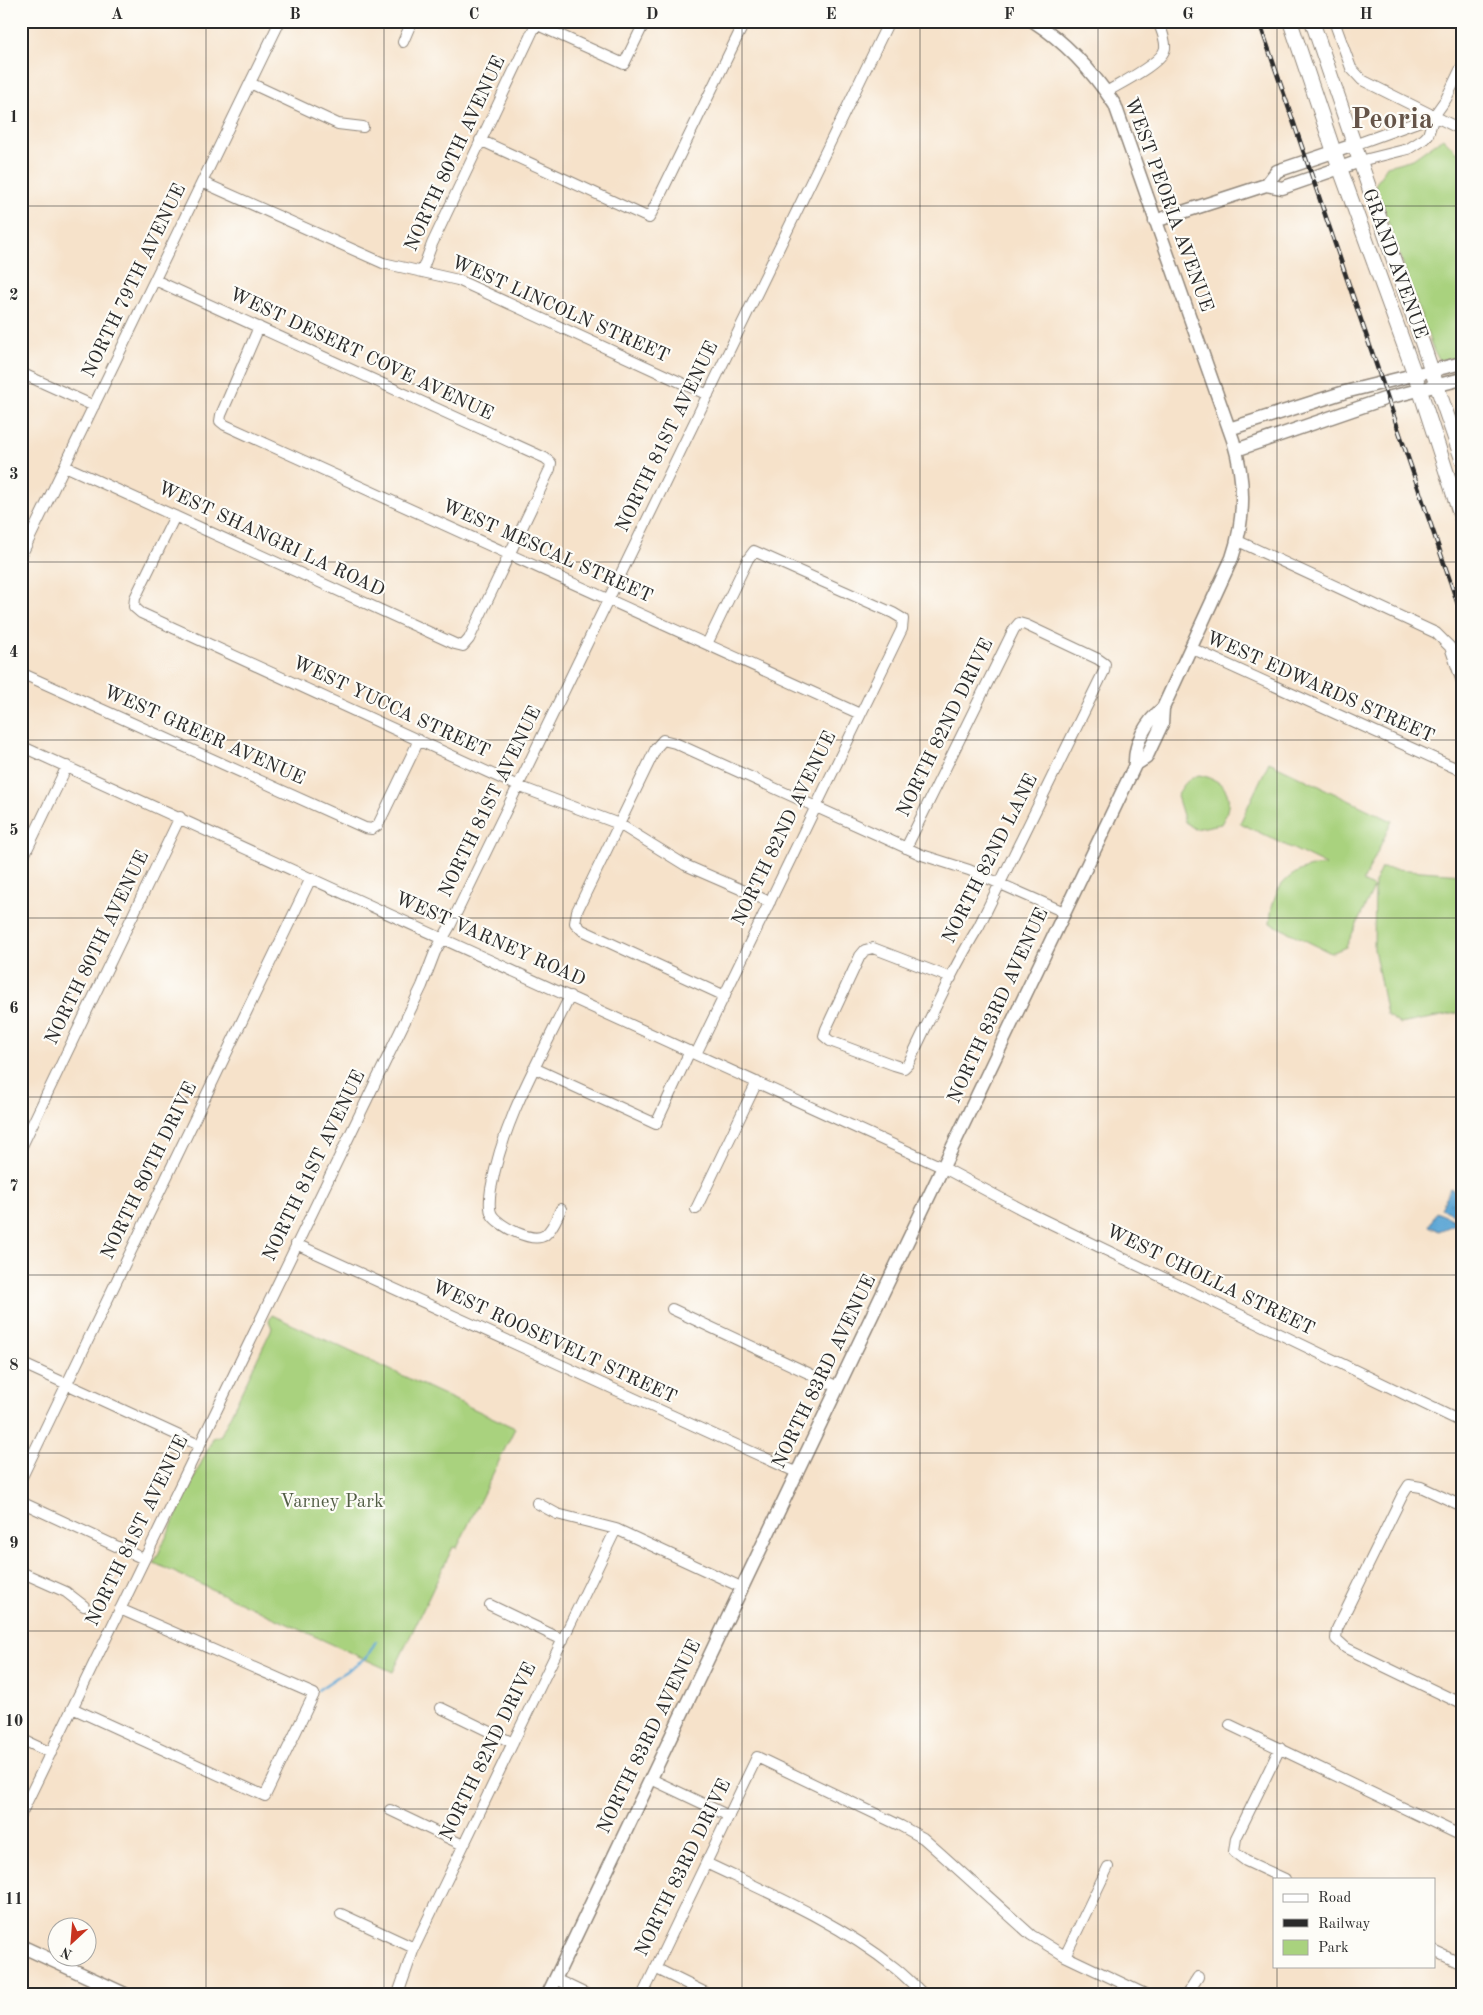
<svg xmlns="http://www.w3.org/2000/svg" width="1483" height="2015" font-family="'Old Standard TT',serif">
<style>
.green{fill:#a9d27e;stroke:#6a7e54}
.water{fill:url(#water-ripples);stroke:#446980}
.lines{fill:none;stroke-linecap:round;stroke-linejoin:round}
.stream{stroke:#5ea7d5;stroke-width:2.5}
.minor-casing{stroke:#90867a;stroke-width:12}
.major-casing{stroke:#90867a;stroke-width:15}
.highway-casing{stroke:#90867a;stroke-width:16}
.minor{stroke:#fff;stroke-width:10}
.major{stroke:#fff;stroke-width:12}
.highway{stroke:#fff;stroke-width:14}
.rail-casing{stroke:#2b2b2b;stroke-width:4.5}
.rail{stroke:#fdfcf7;stroke-width:2.5;stroke-dasharray:8;stroke-linecap:butt}
.grid{fill:none;stroke:#2b2b2b;stroke-width:1;stroke-opacity:0.55}
.labels{text-anchor:middle;dominant-baseline:central;stroke-width:4.5;stroke-linejoin:round;paint-order:stroke}
.street-label{font-size:19px;fill:#2b2b2b;stroke:#fdfcf7}
.park-label{font-size:19px;fill:#515d44;stroke:#fdfcf7}
.town-label{font-size:29px;font-weight:bold;fill:#655448;stroke:#fdfcf7}
.neatline{fill:none;stroke:#2b2b2b;stroke-width:2}
.grid-label{font-size:16px;text-anchor:middle;font-weight:bold;fill:#2b2b2b}
</style>
<defs>
<pattern id="water-ripples" width="26" height="14" patternUnits="userSpaceOnUse" patternTransform="scale(1.25)"><rect width="26" height="14" fill="#5ea7d5"/><path d="M2 4q2-2 4 0t4 0M15 11q2-2 4 0t4 0" fill="none" stroke="#4e88ad"/></pattern>
</defs>
<rect width="100%" height="100%" fill="#fdfcf7"/>
<filter id="ink" filterUnits="userSpaceOnUse"><feTurbulence type="fractalNoise" baseFrequency=".02" numOctaves="2"/><feDisplacementMap in="SourceGraphic" scale="10" xChannelSelector="R" yChannelSelector="G"/><feConvolveMatrix kernelMatrix="1 2 1 2 8 2 1 2 1" color-interpolation-filters="sRGB"/></filter>
<filter id="wash" filterUnits="userSpaceOnUse"><feTurbulence type="fractalNoise" baseFrequency=".0096" numOctaves="4" result="noise"/><feDisplacementMap in="SourceGraphic" scale="20" xChannelSelector="R" yChannelSelector="G"/><feGaussianBlur stdDeviation="1.12" result="paint"/><feColorMatrix in="noise" values="0 0 0 0 0 0 0 0 0 0 0 0 0 0 0 0 0 1.4 0 .05"/><feComposite in="paint" operator="in"/></filter>
<g filter="url(#wash)">
<rect width="100%" height="100%" fill="#f6e2ca"/>
<path class="green" d="M 1443,138 L 1457,152 L 1462,154 L 1462,357 L 1440,360 L 1434,352 L 1375,185 L 1387,166 L 1413,159 Z
M 1269,762 L 1392,821 L 1363,882 L 1374,888 L 1346,947 L 1331,953 L 1270,923 C 1271,916 1271,907 1274,900 C 1281,876 1304,866 1326,865 L 1240,823 Z
M 1199,775 C 1228,780 1236,799 1221,824 L 1195,829 L 1185,822 L 1177,796 C 1183,785 1187,779 1199,775 Z
M 1381,868 L 1462,874 L 1462,1012 L 1400,1024 L 1387,1015 L 1374,949 L 1375,881 Z
M 272,1315 L 515,1428 L 457,1548 L 453,1547 L 393,1672 L 154,1563 L 213,1438 L 221,1435 L 272,1328 L 269,1321 Z"/>
<path class="water" d="M 1462,1181 L 1462,1218 L 1441,1209 L 1450,1188 L 1457,1191 Z
M 1436,1212 L 1455,1220 L 1456,1224 L 1439,1231 L 1429,1226 Z"/>
<g class="lines">
<path class="stream" d="M 318,1690 L 367,1657 L 376,1641"/>
</g>
</g>
<g filter="url(#ink)">
<g class="lines">
<defs>
<path id="minor" d="M 1334,21 L 1351,68 L 1362,80 L 1462,130
M 531,22 L 624,64 L 645,21
M 403,42 L 412,21
M 250,83 L 338,124 L 363,127
M 1106,92 C 1119,84 1163,63 1165,48 C 1166,39 1161,30 1158,21
M 480,140 L 649,218 L 745,21
M 1354,145 L 1434,116
M 1360,161 L 1408,149 L 1424,139 L 1428,135 L 1434,116 L 1446,99 L 1462,66
M 202,182 L 383,263 L 458,280 L 708,395
M 422,271 L 432,244 L 536,24
M 259,327 L 221,415 L 220,421 L 225,425 L 860,714
M 21,373 L 94,406
M 65,466 L 455,644 L 463,646 L 469,639 L 550,469 L 551,463 L 545,458 L 155,280
M 175,516 L 135,598 L 134,607 L 141,613 L 518,786 L 619,824 L 685,865 L 770,902
M 1238,541 L 1436,633 L 1450,647 L 1462,682
M 21,556 L 280,21
M 1191,648 L 1462,771
M 21,673 L 365,828 L 372,829 L 378,825 L 419,740
M 21,746 L 944,1168 L 1023,1210 L 1462,1422
M 906,848 L 1014,629 L 1019,623 L 1026,625 L 1098,659 L 1105,664 L 1104,671 L 979,926 C 952,970 931,1017 908,1064 L 904,1068 L 894,1065 L 830,1041 L 824,1036 L 826,1029 L 860,956 L 865,950 L 873,948 L 951,978
M 21,862 L 67,766
M 725,996 L 582,930 L 575,923 L 577,911 L 656,748 L 663,740 L 675,743 L 922,855 L 969,870 L 1064,912
M 696,1054 L 902,629 L 903,619 L 893,613 L 754,551 L 748,559 L 707,644
M 534,1068 L 656,1124 L 690,1051
M 21,1148 L 180,817
M 561,1209 C 557,1217 553,1229 545,1235 C 533,1244 499,1226 492,1215 C 488,1208 490,1196 491,1189 C 503,1119 540,1059 570,996
M 696,1209 L 757,1082
M 296,1244 L 798,1473
M 672,1309 L 838,1387
M 21,1363 L 199,1445
M 21,1479 L 311,878
M 21,1502 L 144,1559
M 537,1503 L 557,1514 L 616,1529 L 743,1588
M 1462,1506 L 1421,1487 L 1409,1485 L 1402,1496 L 1337,1629 L 1336,1639 L 1346,1648 L 1462,1704
M 21,1572 L 66,1592 L 84,1606
M 490,1605 L 563,1640
M 72,1708 L 265,1796 L 314,1694 L 120,1609
M 441,1708 L 513,1743
M 1230,1725 L 1462,1836
M 21,1739 L 51,1753
M 1280,1748 L 1236,1838 L 1234,1852 L 1246,1861 L 1285,1879
M 651,1779 L 729,1816
M 390,1810 L 463,1845
M 21,1814 L 422,986 L 435,952 L 450,926 L 889,21
M 706,1863 C 771,1894 838,1922 895,1968 C 905,1976 914,1985 923,1994
M 341,1914 L 414,1948
M 1434,1951 L 1462,1964
M 1065,1956 L 1108,1867
M 655,1968 L 708,1994
M 555,1979 L 586,1994
M 398,1994 L 414,1948 L 616,1529
M 643,1994 L 757,1757 L 901,1826 L 923,1838 L 940,1853 L 1031,1935 L 1065,1956 L 1145,1994
M 1187,1994 L 1198,1977"/>
<path id="major" d="M 1033,21 C 1067,43 1093,72 1115,105 L 1233,440 C 1245,479 1245,520 1232,558 L 1163,708 L 1162,724 L 1146,758 L 1135,765
M 1266,185 L 1277,171 L 1354,145
M 1155,221 L 1266,185 L 1282,188 L 1360,161
M 1229,429 L 1345,392 L 1462,363
M 1236,450 L 1387,398 L 1462,379
M 21,1946 L 125,1994
M 548,1994 L 1135,765 C 1134,743 1146,722 1163,708"/>
<path id="highway" d="M 1290,21 L 1334,152 L 1415,375 L 1462,520
M 1312,21 L 1462,459"/>
</defs>
<use href="#minor" class="minor-casing"/>
<use href="#major" class="major-casing"/>
<use href="#highway" class="highway-casing"/>
<use href="#minor" class="minor"/>
<use href="#major" class="major"/>
<use href="#highway" class="highway"/>
<defs>
<path id="rail" d="M 1259,21 L 1462,616"/>
</defs>
<use href="#rail" class="rail-casing"/>
<use href="#rail" class="rail"/>
</g>
</g>
<path class="grid" d="M 206,21 L 206,1994M 384,21 L 384,1994M 563,21 L 563,1994M 742,21 L 742,1994M 920,21 L 920,1994M 1098,21 L 1098,1994M 1277,21 L 1277,1879M 21,206 L 1462,206M 21,384 L 1462,384M 21,562 L 1462,562M 21,740 L 1462,740M 21,918 L 1462,918M 21,1097 L 1462,1097M 21,1275 L 1462,1275M 21,1453 L 1462,1453M 21,1631 L 1462,1631M 21,1809 L 1462,1809M 1277,1966 L 1277,1994"/>
<g class="labels">
<g class="street-label">
<text transform="translate(456 154) rotate(-65)">NORTH 80TH AVENUE</text>
<text transform="translate(1168 205) rotate(70)">WEST PEORIA AVENUE</text>
<text transform="translate(1394 264) rotate(70)">GRAND AVENUE</text>
<text transform="translate(135 281) rotate(-64)">NORTH 79TH AVENUE</text>
<text transform="translate(560 310) rotate(24)">WEST LINCOLN STREET</text>
<text transform="translate(361 355) rotate(25)">WEST DESERT COVE AVENUE</text>
<text transform="translate(668 437) rotate(-64)">NORTH 81ST AVENUE</text>
<text transform="translate(271 540) rotate(25)">WEST SHANGRI LA ROAD</text>
<text transform="translate(547 552) rotate(24)">WEST MESCAL STREET</text>
<text transform="translate(1320 688) rotate(24)">WEST EDWARDS STREET</text>
<text transform="translate(391 708) rotate(25)">WEST YUCCA STREET</text>
<text transform="translate(946 728) rotate(-64)">NORTH 82ND DRIVE</text>
<text transform="translate(204 736) rotate(24)">WEST GREER AVENUE</text>
<text transform="translate(491 802) rotate(-64)">NORTH 81ST AVENUE</text>
<text transform="translate(785 829) rotate(-64)">NORTH 82ND AVENUE</text>
<text transform="translate(991 859) rotate(-63)">NORTH 82ND LANE</text>
<text transform="translate(490 940) rotate(24)">WEST VARNEY ROAD</text>
<text transform="translate(98 948) rotate(-64)">NORTH 80TH AVENUE</text>
<text transform="translate(999 1006) rotate(-65)">NORTH 83RD AVENUE</text>
<text transform="translate(315 1166) rotate(-64)">NORTH 81ST AVENUE</text>
<text transform="translate(150 1171) rotate(-64)">NORTH 80TH DRIVE</text>
<text transform="translate(1210 1281) rotate(26)">WEST CHOLLA STREET</text>
<text transform="translate(554 1343) rotate(25)">WEST ROOSEVELT STREET</text>
<text transform="translate(825 1372) rotate(-64)">NORTH 83RD AVENUE</text>
<text transform="translate(138 1531) rotate(-64)">NORTH 81ST AVENUE</text>
<text transform="translate(650 1737) rotate(-64)">NORTH 83RD AVENUE</text>
<text transform="translate(489 1752) rotate(-64)">NORTH 82ND DRIVE</text>
<text transform="translate(684 1868) rotate(-64)">NORTH 83RD DRIVE</text>
</g>
<g class="park-label">
<text x="332" y="1502">Varney Park</text>
</g>
<g class="town-label">
<text x="1392" y="120">Peoria</text>
</g>
</g>
<rect width="1483" height="2015" fill="none" stroke="#fdfcf7" stroke-width="55"/>
<rect x="1273" y="1878" width="162" height="90" fill="#fdfcf7" stroke="#a9a8a5"/>
<rect x="1283" y="1894" width="25" height="8" fill="#ffffff" stroke="#a9a8a5"/>
<text x="1318" y="1902" font-size="15" fill="#2b2b2b">Road</text>
<rect x="1283" y="1919" width="25" height="8" fill="#2b2b2b" stroke="#a9a8a5"/>
<text x="1318" y="1928" font-size="15" fill="#2b2b2b">Railway</text>
<rect x="1283" y="1940" width="25" height="15" fill="#a9d27e" stroke="#a9a8a5"/>
<text x="1318" y="1952" font-size="15" fill="#2b2b2b">Park</text>
<g transform="translate(72 1942) rotate(206)"><circle r="24" fill="#fdfcf7" stroke="#a9a8a5"/>
<path d="M0-4L9 19L0 12L-9 19Z" fill="#c8321e"/>
<text y="-8" font-size="14" font-weight="bold" text-anchor="middle" fill="#2b2b2b">N</text>
</g>
<rect x="28" y="28" width="1428" height="1960" class="neatline"/>
<g class="grid-label">
<text x="117" y="19">A</text>
<text x="295" y="19">B</text>
<text x="474" y="19">C</text>
<text x="652" y="19">D</text>
<text x="831" y="19">E</text>
<text x="1009" y="19">F</text>
<text x="1188" y="19">G</text>
<text x="1366" y="19">H</text>
<text x="14" y="122">1</text>
<text x="14" y="300">2</text>
<text x="14" y="479">3</text>
<text x="14" y="657">4</text>
<text x="14" y="835">5</text>
<text x="14" y="1013">6</text>
<text x="14" y="1191">7</text>
<text x="14" y="1370">8</text>
<text x="14" y="1548">9</text>
<text x="14" y="1726">10</text>
<text x="14" y="1904">11</text>
</g>
</svg>
